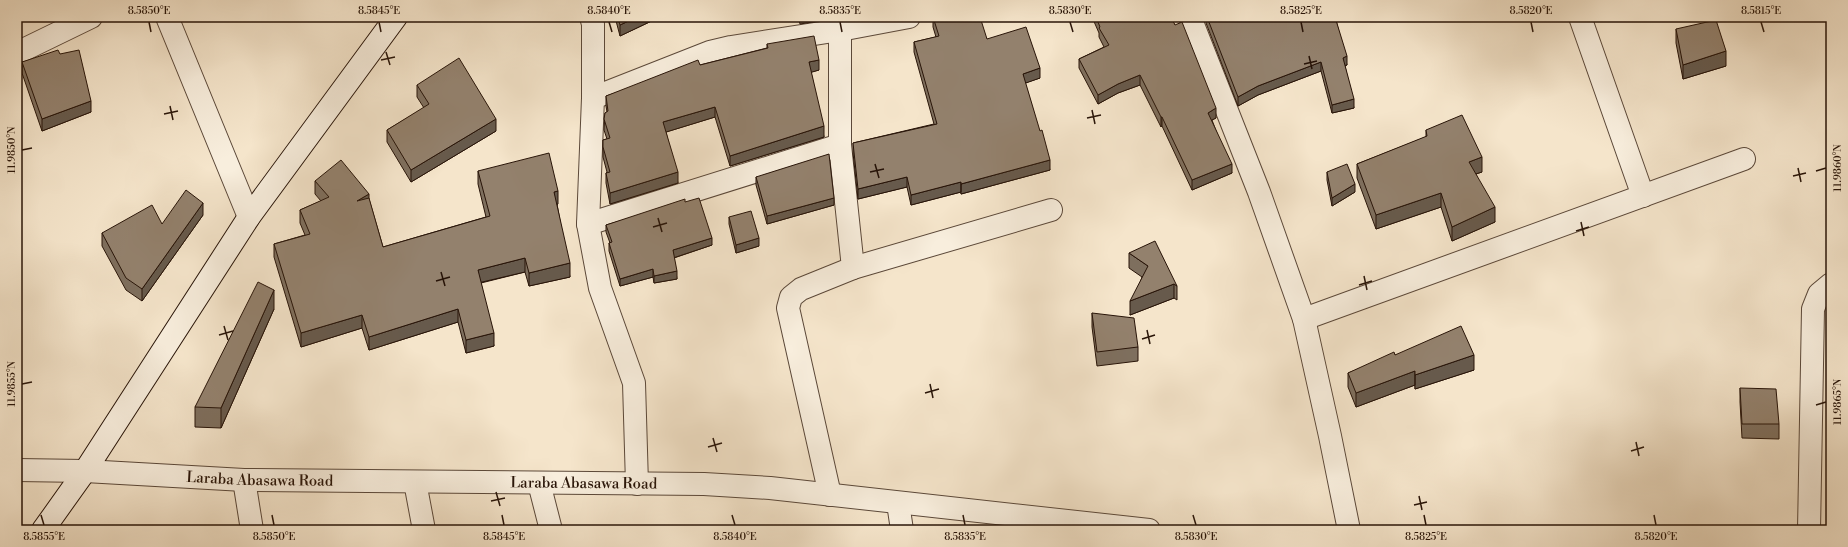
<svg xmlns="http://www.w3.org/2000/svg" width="1848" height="547" font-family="'Libre Bodoni',serif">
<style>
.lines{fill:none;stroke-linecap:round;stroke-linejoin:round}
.street-casing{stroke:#5b4839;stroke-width:24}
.secondary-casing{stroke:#281408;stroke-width:24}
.street{stroke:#f8eedd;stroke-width:22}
.secondary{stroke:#f8eedd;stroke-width:22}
.wall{fill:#7e6f5e;stroke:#281408}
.shaded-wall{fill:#675a4c;stroke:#281408}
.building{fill:#93816d;stroke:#281408}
.ticks{fill:none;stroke:#281408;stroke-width:1.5}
.labels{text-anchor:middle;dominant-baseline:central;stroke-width:3;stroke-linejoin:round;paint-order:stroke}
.street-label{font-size:15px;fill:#281408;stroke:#f8eedd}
.neatline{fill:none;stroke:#281408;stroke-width:1.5}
.ticks-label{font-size:10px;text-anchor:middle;fill:#281408}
</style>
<rect width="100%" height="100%" fill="#f5e5cb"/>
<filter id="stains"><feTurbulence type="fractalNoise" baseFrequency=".005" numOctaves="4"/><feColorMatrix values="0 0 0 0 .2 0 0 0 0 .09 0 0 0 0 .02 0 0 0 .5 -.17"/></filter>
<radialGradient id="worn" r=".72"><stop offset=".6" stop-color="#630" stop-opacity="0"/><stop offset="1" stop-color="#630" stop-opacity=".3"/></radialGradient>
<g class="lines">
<defs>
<g id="street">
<path d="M 167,17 L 249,217"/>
<path d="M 591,17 L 593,24 L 593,98 L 588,224 L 600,288 L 634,383 L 637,484"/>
<path d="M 1190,17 L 1259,192 L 1304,319 L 1330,436 L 1349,530"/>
<path d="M 1580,17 L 1643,196"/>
<path d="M 17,53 L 91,17"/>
<path d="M 593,98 L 710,52 L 731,47 L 840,30 L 909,17"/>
<path d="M 588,224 L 840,145"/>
<path d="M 853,268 L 1051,210"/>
<path d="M 1304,319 L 1744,159"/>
<path id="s1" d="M 17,470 L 85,471 L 244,480 L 704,484 L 770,488 L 1149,530"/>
<path d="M 244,480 L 252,530"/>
<path d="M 415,482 L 424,530"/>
<path d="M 539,483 L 551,530"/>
<path d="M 830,495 L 788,308 L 791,297 L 801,289 L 853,268 L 840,145 L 840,30 L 831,17"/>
<path d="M 898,503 L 902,530"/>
<path d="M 1809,530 L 1813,309 L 1819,294 L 1831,284"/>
</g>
<path id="secondary" d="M 43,530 L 85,471 L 249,217 L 396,17"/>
</defs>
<use href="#street" class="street-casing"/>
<use href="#secondary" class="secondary-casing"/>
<use href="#street" class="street"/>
<use href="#secondary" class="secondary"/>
</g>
<path class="wall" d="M 615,17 L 660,17 L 620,36 Z
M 798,17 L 819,17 L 819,21 L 800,24 Z
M 933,17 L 987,39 L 1040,78 L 1025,83 L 1050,170 L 961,194 L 961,192 L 911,205 L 907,187 L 858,199 L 853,153 L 853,143 L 934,124 L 914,52 L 914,42 L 936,37 L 933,27 Z
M 1092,17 L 1171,17 L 1216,118 L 1212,120 L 1232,173 L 1192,190 L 1162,126 L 1161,127 L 1140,85 L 1118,93 L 1098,104 L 1079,68 L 1079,59 L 1104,47 L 1099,37 L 1099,33 Z
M 1206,17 L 1341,17 L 1341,19 L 1336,20 L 1347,65 L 1345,66 L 1354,108 L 1332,113 L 1321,71 L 1258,95 L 1238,106 L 1206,23 Z
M 1676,29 L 1726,66 L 1683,79 L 1676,43 Z
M 767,44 L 819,70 L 811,72 L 824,137 L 730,166 L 715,117 L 666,132 L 678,183 L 610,204 L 606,183 L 606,173 L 607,172 L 603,157 L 603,140 L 607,139 L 604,130 L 605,113 L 607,112 L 606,106 L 606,96 L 700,65 L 767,48 Z
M 60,54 L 91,112 L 42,131 L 22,73 L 22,62 Z
M 417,85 L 496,131 L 411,182 L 387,142 L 387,130 L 424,108 L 417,97 Z
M 1426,130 L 1482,172 L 1476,174 L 1495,222 L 1452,241 L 1441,207 L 1376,229 L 1357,178 L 1357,164 L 1426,137 Z
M 478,171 L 558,204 L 557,204 L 570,277 L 529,286 L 525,272 L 481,283 L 494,346 L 466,353 L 458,322 L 369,350 L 362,328 L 301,347 L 274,257 L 274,244 L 305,235 L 300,223 L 300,210 L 321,201 L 315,194 L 315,181 L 369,199 L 383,247 L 486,217 L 478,184 Z
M 1327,172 L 1355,192 L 1332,206 L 1327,180 Z
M 756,177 L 834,205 L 767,224 L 756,185 Z
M 685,202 L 712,245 L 674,258 L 677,279 L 654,283 L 653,277 L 620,286 L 609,251 L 609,243 L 610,243 L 606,232 L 606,225 Z
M 203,215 L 142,301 L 126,290 L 102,246 L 102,233 L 162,224 Z
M 729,217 L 759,246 L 736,253 L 729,224 Z
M 1129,253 L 1177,286 L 1177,300 L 1174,298 L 1130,315 L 1142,277 L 1129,268 Z
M 274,309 L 221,428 L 195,427 L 195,407 Z
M 1092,313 L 1138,347 L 1138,361 L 1097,366 L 1092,327 Z
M 1395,355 L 1474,370 L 1415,389 L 1415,385 L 1356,407 L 1348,387 L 1348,373 Z
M 1740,388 L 1779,424 L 1779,439 L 1742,438 L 1740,402 Z"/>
<path class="shaded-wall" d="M 637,17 L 660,17 L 620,36 L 620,25 Z
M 1334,17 L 1341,17 L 1341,19 L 1334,21 Z
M 1726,51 L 1726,66 L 1683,79 L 1683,65 Z
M 1347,56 L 1347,65 L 1343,66 L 1343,58 Z
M 819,60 L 819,70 L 809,73 L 809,62 Z
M 1321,62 L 1321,71 L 1258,95 L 1238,106 L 1238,97 L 1258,86 Z
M 1040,68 L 1040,78 L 1023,84 L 1023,74 Z
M 1140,75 L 1140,85 L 1118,93 L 1098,104 L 1098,95 L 1118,84 Z
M 1354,99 L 1354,108 L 1332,113 L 1332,105 Z
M 91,101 L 91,112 L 42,131 L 42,119 Z
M 715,107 L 715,117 L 663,133 L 663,122 Z
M 1216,108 L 1216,118 L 1208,122 L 1208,113 Z
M 1161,117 L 1162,117 L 1162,126 L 1161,127 Z
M 496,119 L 496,131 L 411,182 L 411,170 Z
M 824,126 L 824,137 L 730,166 L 730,156 Z
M 1482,157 L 1482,172 L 1469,176 L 1469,162 Z
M 1050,160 L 1050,170 L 961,194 L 961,184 Z
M 1232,164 L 1232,173 L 1192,190 L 1192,180 Z
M 678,172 L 678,183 L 610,204 L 610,193 Z
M 907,177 L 907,187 L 858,199 L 858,189 Z
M 961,182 L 961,192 L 911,205 L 911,195 Z
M 1355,184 L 1355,192 L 1332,206 L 1332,198 Z
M 558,191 L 558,204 L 554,205 L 554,192 Z
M 1441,193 L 1441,207 L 1376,229 L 1376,215 Z
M 369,194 L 369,207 L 357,201 Z
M 834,198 L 834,205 L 767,224 L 767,216 Z
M 203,203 L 203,215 L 142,301 L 142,289 Z
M 1495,207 L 1495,222 L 1452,241 L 1452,227 Z
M 712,238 L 712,245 L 673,258 L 673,250 Z
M 759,238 L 759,246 L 736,253 L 736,245 Z
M 525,258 L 525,272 L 478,283 L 478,270 Z
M 570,263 L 570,277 L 529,286 L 529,273 Z
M 653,269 L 653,277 L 620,286 L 620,279 Z
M 677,271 L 677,279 L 654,283 L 654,276 Z
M 1174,284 L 1174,298 L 1130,315 L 1130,301 Z
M 274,290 L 274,309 L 221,428 L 221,408 Z
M 458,309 L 458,322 L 369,350 L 369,337 Z
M 362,315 L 362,328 L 301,347 L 301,333 Z
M 494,333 L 494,346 L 466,353 L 466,340 Z
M 1474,355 L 1474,370 L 1415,389 L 1415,375 Z
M 1415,371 L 1415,385 L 1356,407 L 1356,393 Z"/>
<path class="building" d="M 618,17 L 637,17 L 620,25 Z
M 933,17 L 980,17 L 987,39 L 1026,27 L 1040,68 L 1023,74 L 1040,131 L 1042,130 L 1050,160 L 961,184 L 961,182 L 911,195 L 907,177 L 858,189 L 853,143 L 937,124 L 914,42 L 939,36 Z
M 1096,17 L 1171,17 L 1175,25 L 1182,22 L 1216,108 L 1208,113 L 1232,164 L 1192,180 L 1162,117 L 1161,117 L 1140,75 L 1118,84 L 1098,95 L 1079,59 L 1109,45 L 1099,28 L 1100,27 Z
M 1207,17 L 1335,17 L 1347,56 L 1343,58 L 1354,99 L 1332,105 L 1321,62 L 1258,86 L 1238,97 Z
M 1716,20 L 1726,51 L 1683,65 L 1676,29 Z
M 814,36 L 819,60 L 809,62 L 824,126 L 730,156 L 715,107 L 663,122 L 678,172 L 610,193 L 606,173 L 610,172 L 603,147 L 603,140 L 610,138 L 604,119 L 605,113 L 608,111 L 606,96 L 698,60 L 700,65 L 768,48 L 767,44 Z
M 58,50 L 60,54 L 79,50 L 91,101 L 42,119 L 22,62 Z
M 459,58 L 496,119 L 411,170 L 387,130 L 429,104 L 417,85 Z
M 1462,115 L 1482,157 L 1469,162 L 1495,207 L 1452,227 L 1441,193 L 1376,215 L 1357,164 L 1427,136 L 1426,130 Z
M 549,153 L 558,191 L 554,192 L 570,263 L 529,273 L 525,258 L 478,270 L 494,333 L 466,340 L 458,309 L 369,337 L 362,315 L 301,333 L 274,244 L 310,234 L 300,210 L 329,197 L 315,181 L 341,160 L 369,194 L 357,201 L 369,198 L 383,247 L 490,216 L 478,171 Z
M 829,154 L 834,198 L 767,216 L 756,177 Z
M 1347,164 L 1355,184 L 1332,198 L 1327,172 Z
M 186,190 L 203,203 L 142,289 L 126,278 L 102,233 L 152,205 L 162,224 Z
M 699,198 L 712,238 L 673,250 L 677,271 L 654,276 L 653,269 L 620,279 L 609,243 L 612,242 L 606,225 L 685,199 L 685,202 Z
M 751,211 L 759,238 L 736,245 L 729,217 Z
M 1155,241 L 1177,286 L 1174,284 L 1130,301 L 1148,266 L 1129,253 Z
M 258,282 L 274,290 L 221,408 L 195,407 Z
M 1092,313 L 1134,318 L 1138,347 L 1097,352 Z
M 1461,326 L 1474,355 L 1415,375 L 1415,371 L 1356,393 L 1348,373 L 1394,352 L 1395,355 Z
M 1740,388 L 1776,389 L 1779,424 L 1742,424 Z"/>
<path class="ticks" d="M 149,22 L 151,32M 379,22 L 381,32M 609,22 L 612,32M 840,22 L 842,32M 1070,22 L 1073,32M 1301,22 L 1303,32M 1531,22 L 1533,32M 1761,22 L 1764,32M 386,52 L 390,65M 1309,56 L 1312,69M 381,60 L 395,57M 1304,64 L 1317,61M 170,106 L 173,120M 1092,110 L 1095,124M 164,114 L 178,111M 1087,118 L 1101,115M 22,150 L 32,148M 875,164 L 879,178M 1798,168 L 1801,182M 1816,171 L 1826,168M 870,172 L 884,169M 1793,176 L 1806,173M 658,218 L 662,232M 1581,222 L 1584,236M 653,227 L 667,223M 1576,231 L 1589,227M 441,272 L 445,286M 1364,276 L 1367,290M 436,281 L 450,277M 1359,285 L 1372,281M 224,326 L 228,340M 1147,330 L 1150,344M 219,335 L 233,331M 1142,339 L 1155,335M 22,384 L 32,382M 930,384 L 933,398M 925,393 L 939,389M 1816,405 L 1826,402M 713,438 L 717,452M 1636,442 L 1639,456M 708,447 L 722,443M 1631,451 L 1644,447M 496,492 L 500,506M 1419,496 L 1422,510M 491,501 L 505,498M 1414,505 L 1427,502M 41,515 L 44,525M 272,515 L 274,525M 502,515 L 504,525M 732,515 L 735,525M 963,515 L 965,525M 1193,515 L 1196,525M 1424,515 L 1426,525M 1654,515 L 1656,525"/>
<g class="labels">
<g class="street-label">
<text stroke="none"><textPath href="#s1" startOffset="243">Laraba Abasawa Road</textPath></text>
<text stroke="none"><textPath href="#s1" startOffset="567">Laraba Abasawa Road</textPath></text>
</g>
</g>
<rect width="1848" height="547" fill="none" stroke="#f5e5cb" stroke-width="44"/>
<rect x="22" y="22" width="1804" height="503" class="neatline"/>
<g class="ticks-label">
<text x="149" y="14">8.5850°E</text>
<text x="379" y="14">8.5845°E</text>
<text x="609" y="14">8.5840°E</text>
<text x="840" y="14">8.5835°E</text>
<text x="1070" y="14">8.5830°E</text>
<text x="1301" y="14">8.5825°E</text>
<text x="1531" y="14">8.5820°E</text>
<text x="1761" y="14">8.5815°E</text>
<text transform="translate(11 150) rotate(-90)" y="4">11.9850°N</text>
<text transform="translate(1837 168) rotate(-90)" y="4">11.9860°N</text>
<text transform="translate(11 384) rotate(-90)" y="4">11.9855°N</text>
<text transform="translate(1837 402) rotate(-90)" y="4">11.9865°N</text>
<text x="44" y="540">8.5855°E</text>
<text x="274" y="540">8.5850°E</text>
<text x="504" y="540">8.5845°E</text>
<text x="735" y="540">8.5840°E</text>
<text x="965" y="540">8.5835°E</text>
<text x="1196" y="540">8.5830°E</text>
<text x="1426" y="540">8.5825°E</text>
<text x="1656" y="540">8.5820°E</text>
</g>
<rect width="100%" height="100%" filter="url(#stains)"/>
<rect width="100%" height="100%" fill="url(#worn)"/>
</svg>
